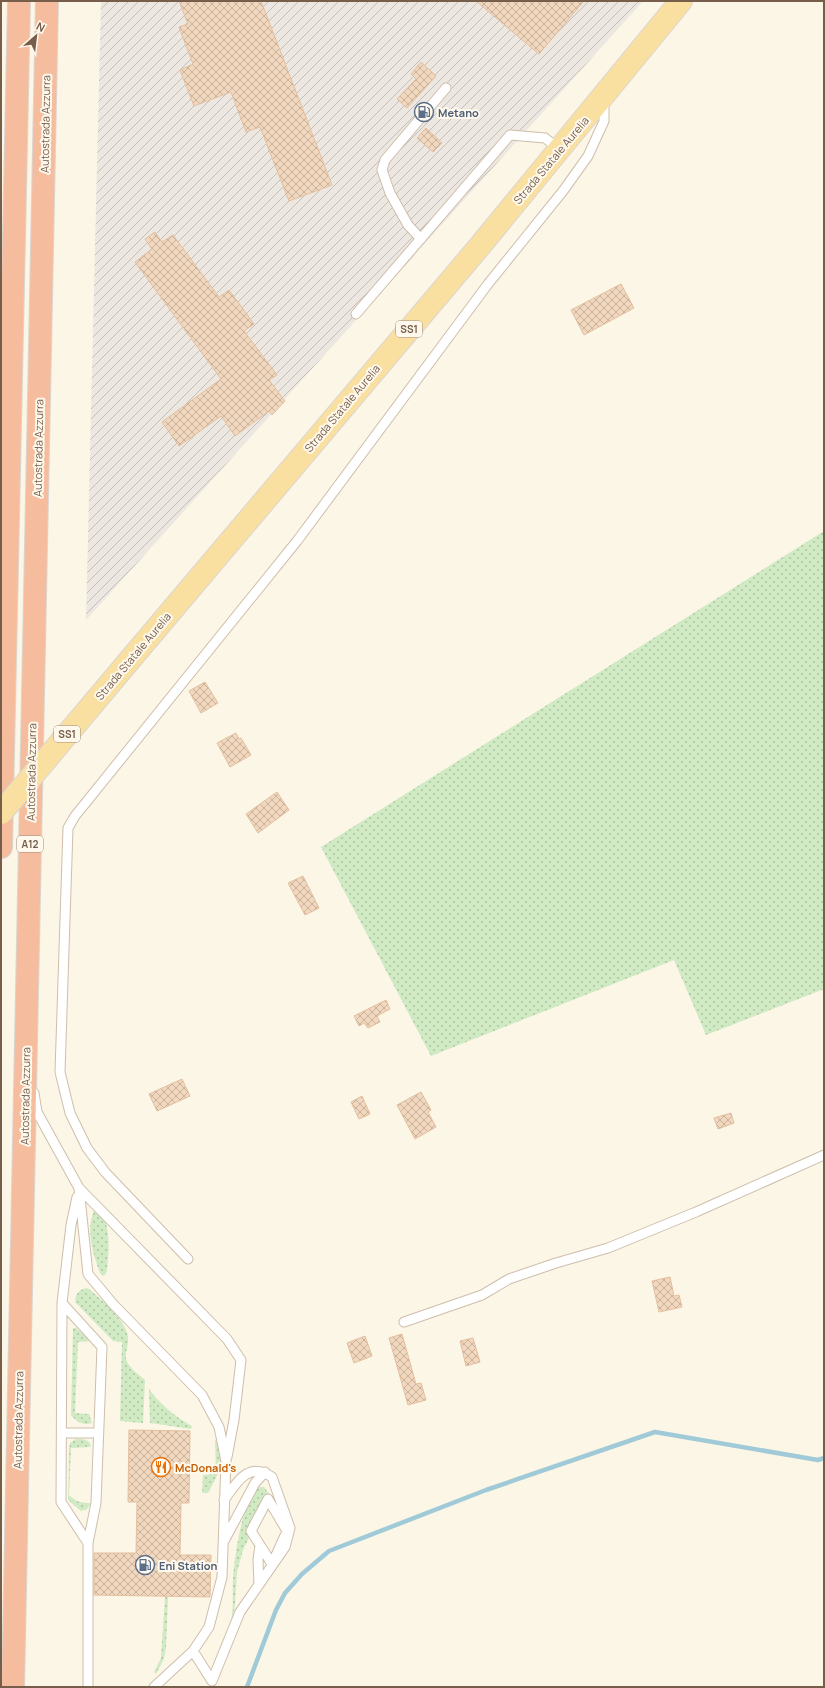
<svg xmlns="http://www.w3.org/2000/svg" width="825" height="1688" font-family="Manrope,sans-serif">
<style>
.industrial{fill:url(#industrial-furrows)}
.grass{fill:url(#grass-dots)}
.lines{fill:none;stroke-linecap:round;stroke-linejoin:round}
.stream{stroke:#a1cad8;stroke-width:4.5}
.building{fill:url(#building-cross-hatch);stroke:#e4bf9e}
.lane-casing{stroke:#cebeac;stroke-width:11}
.primary-casing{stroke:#dbd5d0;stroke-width:24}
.highway-casing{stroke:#dbd5d0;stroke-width:24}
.lane{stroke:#fff;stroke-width:9}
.primary{stroke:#fae0a0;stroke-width:22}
.highway{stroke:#f6bc9e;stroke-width:22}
.primary-bridge-casing{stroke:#dbd5d0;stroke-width:24;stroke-linecap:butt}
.primary-bridge{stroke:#fae0a0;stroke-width:22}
.labels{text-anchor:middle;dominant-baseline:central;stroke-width:4;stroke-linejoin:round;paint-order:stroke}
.shield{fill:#fff9ed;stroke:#9f8c7c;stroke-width:1}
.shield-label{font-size:10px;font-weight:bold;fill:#765e4b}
.service-label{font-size:11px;font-weight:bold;fill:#4e5e75;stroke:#fff9ed;text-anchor:start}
.street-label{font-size:11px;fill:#765e4b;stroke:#fff9ed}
.food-label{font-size:11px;font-weight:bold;fill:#c56008;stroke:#fff9ed;text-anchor:start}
</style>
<defs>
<pattern id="industrial-furrows" width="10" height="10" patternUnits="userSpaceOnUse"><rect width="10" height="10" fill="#ece7e0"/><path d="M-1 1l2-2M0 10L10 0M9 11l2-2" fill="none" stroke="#c4beb8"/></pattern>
<pattern id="grass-dots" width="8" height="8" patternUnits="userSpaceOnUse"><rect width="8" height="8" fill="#d0eac4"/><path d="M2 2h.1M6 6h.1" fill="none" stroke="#adc1a1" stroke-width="1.8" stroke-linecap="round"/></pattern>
<pattern id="building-cross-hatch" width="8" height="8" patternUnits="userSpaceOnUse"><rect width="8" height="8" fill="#f1d7be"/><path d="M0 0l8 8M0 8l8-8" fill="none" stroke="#c8b29c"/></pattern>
</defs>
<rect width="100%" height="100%" fill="#fcf6e6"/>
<path class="industrial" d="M 101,1 L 643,1 L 86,620 Z"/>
<path class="grass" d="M 824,531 L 824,989 L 706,1035 L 674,960 L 431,1056 L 321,847 Z
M 94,1211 C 114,1216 108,1256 107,1271 L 104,1276 L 101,1275 C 94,1258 85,1230 94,1211 Z
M 87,1288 C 99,1296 127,1322 128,1337 C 129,1344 125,1352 126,1359 C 128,1367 139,1375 145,1380 L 143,1423 L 120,1421 L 122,1342 L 113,1341 L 75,1302 C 76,1293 78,1290 87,1288 Z
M 73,1328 L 76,1328 L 91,1341 L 78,1342 L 75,1413 L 89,1414 L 92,1423 C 83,1426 77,1422 71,1415 Z
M 149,1389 C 161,1405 174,1416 192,1426 L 191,1429 L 150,1423 Z
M 76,1439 C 82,1439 88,1439 91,1445 L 90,1447 L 71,1448 L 69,1495 C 76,1502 81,1503 91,1503 L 87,1509 L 81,1511 L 68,1500 L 69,1449 L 70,1443 Z
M 215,1439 C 228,1458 218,1475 208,1493 L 202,1493 L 203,1475 L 216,1474 Z
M 255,1487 L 264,1487 L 270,1495 L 243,1550 L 237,1572 L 235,1605 L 232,1625 L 218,1649 C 222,1641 229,1631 231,1621 C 234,1607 232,1593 233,1579 C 234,1557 243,1504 255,1487 Z
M 165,1597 L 168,1597 L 166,1647 L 164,1659 L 156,1674 L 154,1672 L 161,1658 Z"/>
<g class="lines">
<path class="stream" d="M 247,1687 L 276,1610 L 285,1593 L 302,1574 L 329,1551 L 486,1490 L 655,1432 L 818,1460 L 824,1458"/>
</g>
<path class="building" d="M 179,1 L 261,1 L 332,185 L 289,201 L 260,127 L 246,132 L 231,92 L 194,106 L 180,70 L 193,64 L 179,27 L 188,24 Z
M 476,1 L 584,1 L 539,54 Z
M 421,62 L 436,76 L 407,108 L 397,99 L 416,79 L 411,74 Z
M 426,128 L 442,143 L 433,152 L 417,138 Z
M 155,232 L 162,242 L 173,235 L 219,297 L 229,290 L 254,324 L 244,331 L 277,375 L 269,380 L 285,401 L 272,415 L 269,411 L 235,436 L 221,416 L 179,446 L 162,422 L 221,379 L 135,262 L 152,249 L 145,239 Z
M 621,284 L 634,308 L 584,335 L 571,310 Z
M 205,682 L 218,703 L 201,713 L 189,691 Z
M 236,733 L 239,739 L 241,738 L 251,755 L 230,767 L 217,743 Z
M 277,792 L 289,810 L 258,833 L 246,814 Z
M 303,876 L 319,908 L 305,915 L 288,883 Z
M 386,1000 L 390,1009 L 377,1016 L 380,1022 L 368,1028 L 364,1023 L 359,1026 L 354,1016 Z
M 182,1079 L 190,1096 L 157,1111 L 149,1094 Z
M 421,1092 L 431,1110 L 428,1112 L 436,1127 L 415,1139 L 397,1105 Z
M 362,1096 L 370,1114 L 359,1119 L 351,1102 Z
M 731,1113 L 734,1123 L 718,1129 L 714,1118 Z
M 670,1277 L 674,1296 L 679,1295 L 682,1307 L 659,1312 L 652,1281 Z
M 402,1334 L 416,1384 L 421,1383 L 426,1400 L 408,1405 L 389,1338 Z
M 365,1336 L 372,1356 L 354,1363 L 347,1343 Z
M 473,1338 L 480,1362 L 466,1366 L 460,1341 Z
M 129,1430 L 190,1431 L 189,1503 L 181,1503 L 180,1555 L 211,1555 L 210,1597 L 94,1595 L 94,1553 L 136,1553 L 137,1502 L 128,1502 Z"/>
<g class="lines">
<defs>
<path id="lane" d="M 421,239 L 408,225 L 390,193 L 382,170 L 385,160 L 446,88
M 356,314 L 510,135 L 545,138 L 559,149
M 34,1093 L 37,1112 L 79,1188 L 227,1339 L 241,1360 L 234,1420 L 227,1457
M 79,1188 L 88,1274 L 113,1304 L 202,1395 L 219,1427 L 226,1461 L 222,1577 L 209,1627 L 193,1651 L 154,1687
M 77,1197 L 71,1225 L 62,1303 L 61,1502 L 88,1543 L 88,1687
M 188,1259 L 105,1172 L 87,1148 L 70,1113 L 60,1072 L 68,828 L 75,816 L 297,541 L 488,284 L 563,191 L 588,156 L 604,121 L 604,101
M 62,1303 L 102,1347 L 96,1503 L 88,1543
M 404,1322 L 482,1295 L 509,1279 L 556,1263 L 608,1248 L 696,1212 L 824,1155
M 62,1433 L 98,1433
M 268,1499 L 287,1531 L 272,1564 L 251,1531 Z
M 224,1541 L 255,1483 L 265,1472
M 259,1585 L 258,1560 L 260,1545
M 193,1651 L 212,1681 L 240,1612 L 285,1547 L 290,1528 L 272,1477 C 248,1461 237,1482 224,1500"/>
<path id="primary" d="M 134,655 L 479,247 L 681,1"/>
<path id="highway" d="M 1,847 L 19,1
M 13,1687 L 47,1"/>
</defs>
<use href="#lane" class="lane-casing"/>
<use href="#primary" class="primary-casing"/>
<use href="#highway" class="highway-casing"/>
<use href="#lane" class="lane"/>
<use href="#primary" class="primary"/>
<use href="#highway" class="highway"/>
<defs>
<path id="primary-bridge" d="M 1,813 L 134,655"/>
</defs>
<use href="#primary-bridge" class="primary-bridge-casing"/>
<use href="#primary-bridge" class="primary-bridge"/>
</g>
<defs>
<symbol id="fuel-ring" viewBox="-11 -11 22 22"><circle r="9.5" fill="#fff9ed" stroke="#5c6f8a" stroke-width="1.5"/><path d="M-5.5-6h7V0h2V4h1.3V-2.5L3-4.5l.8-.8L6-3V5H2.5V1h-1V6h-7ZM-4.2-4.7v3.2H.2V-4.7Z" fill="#5c6f8a"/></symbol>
<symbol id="restaurant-ring" viewBox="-11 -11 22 22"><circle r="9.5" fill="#fff9ed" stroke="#e8710a" stroke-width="1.5"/><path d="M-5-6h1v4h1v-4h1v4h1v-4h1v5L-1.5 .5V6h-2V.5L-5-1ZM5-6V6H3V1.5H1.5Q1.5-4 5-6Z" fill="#e8710a"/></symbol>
</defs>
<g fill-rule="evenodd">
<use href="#fuel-ring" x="413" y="101" width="22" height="22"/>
<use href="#restaurant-ring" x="150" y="1456" width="22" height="22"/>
<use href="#fuel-ring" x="134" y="1554" width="22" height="22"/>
</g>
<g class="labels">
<g class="shield">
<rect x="396" y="321" width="26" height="16" rx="3"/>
<rect x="54" y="726" width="26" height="16" rx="3"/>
<rect x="17" y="836" width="26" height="16" rx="3"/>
</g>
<g class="shield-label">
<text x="409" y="329">SS1</text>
<text x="67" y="734">SS1</text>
<text x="30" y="844">A12</text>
</g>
<g class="service-label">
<text x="438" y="112">Metano</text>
<text x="159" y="1565">Eni Station</text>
</g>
<g class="street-label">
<text transform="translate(45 124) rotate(-89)">Autostrada Azzurra</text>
<text transform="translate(551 160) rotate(-50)">Strada Statale Aurelia</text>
<text transform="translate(342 408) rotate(-50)">Strada Statale Aurelia</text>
<text transform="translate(38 448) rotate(-89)">Autostrada Azzurra</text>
<text transform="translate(133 656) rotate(-50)">Strada Statale Aurelia</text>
<text transform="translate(31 772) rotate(-89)">Autostrada Azzurra</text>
<text transform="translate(25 1096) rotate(-89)">Autostrada Azzurra</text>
<text transform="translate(18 1420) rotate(-89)">Autostrada Azzurra</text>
</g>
<g class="food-label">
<text x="175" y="1467">McDonald's</text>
</g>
</g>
<rect width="825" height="1688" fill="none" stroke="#765e4b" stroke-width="4"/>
<g transform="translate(36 36) rotate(28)" stroke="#fff9ed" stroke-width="3" paint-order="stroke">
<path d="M0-3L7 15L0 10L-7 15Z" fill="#765e4b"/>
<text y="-6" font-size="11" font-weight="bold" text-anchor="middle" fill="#765e4b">N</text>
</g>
</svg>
